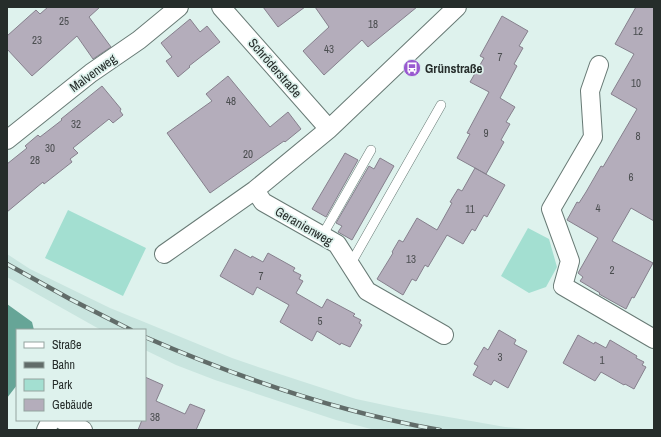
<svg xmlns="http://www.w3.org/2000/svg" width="661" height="437" font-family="'Archivo Narrow',sans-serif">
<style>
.built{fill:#c9e5df}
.green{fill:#a3dfd1}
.water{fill:#66a597}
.building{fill:#b4adbb;stroke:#86808d}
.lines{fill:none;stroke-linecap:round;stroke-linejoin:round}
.lane-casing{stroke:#687a75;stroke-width:10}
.street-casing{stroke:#687a75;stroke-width:20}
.lane{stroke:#fff;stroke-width:9}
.street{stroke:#fff;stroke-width:18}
.rail-casing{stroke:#616c69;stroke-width:4.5}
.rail{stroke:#def2ed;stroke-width:3;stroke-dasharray:9;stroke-linecap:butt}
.labels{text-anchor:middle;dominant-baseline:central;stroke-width:3.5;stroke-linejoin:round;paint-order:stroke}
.number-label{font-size:11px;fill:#4a4d4f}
.street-label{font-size:13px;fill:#262d2b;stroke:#def2ed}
.poi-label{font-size:13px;font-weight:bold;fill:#262d2b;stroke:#def2ed;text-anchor:start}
</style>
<rect width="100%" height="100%" fill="#def2ed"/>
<path class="built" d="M 7,254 L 30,269 L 110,308 L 232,358 L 258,367 L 356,399 L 403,409 L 505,427 L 538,430 L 375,430 L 336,420 L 215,380 L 176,365 L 145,350 L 145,330 L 101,330 L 21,285 L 7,277 Z"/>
<path class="green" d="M 68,210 L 146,248 L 123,296 L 45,258 Z
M 528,228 L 549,239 L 557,267 L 546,287 L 529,293 L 501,276 Z"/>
<path class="water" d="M 7,304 L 32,322 L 34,330 L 17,330 L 17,385 L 7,398 Z"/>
<path class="building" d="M 48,7 L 100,7 L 89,17 L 111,47 L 93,59 L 77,36 L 32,76 L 7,49 L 7,36 L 36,10 L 40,14 Z
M 263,7 L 305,7 L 278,27 Z
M 315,7 L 417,7 L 368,47 L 362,40 L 324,75 L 303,51 L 329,27 Z
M 636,7 L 654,7 L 654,221 L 631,208 L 612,241 L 653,263 L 634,298 L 632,297 L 626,309 L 599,294 L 600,293 L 580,281 L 583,277 L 578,273 L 598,238 L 567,220 L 577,202 L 579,203 L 586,192 L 601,166 L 603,167 L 637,109 L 611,94 L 634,54 L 615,44 Z
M 502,16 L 528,31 L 519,46 L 523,48 L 514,64 L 517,66 L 500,98 L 515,107 L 506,122 L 510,124 L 501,140 L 504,142 L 486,174 L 457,158 L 470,134 L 467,133 L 489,92 L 470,82 L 484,58 L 480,56 Z
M 190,19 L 200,32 L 207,26 L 220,42 L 189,66 L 190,67 L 178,77 L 166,61 L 172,57 L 161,43 Z
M 228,76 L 270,127 L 288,112 L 301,129 L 285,142 L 284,141 L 210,193 L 167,133 L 212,101 L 206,94 Z
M 102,86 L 121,109 L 120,111 L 123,115 L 113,123 L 109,119 L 73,148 L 78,153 L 70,159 L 72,162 L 44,184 L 43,182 L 7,212 L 7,164 L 27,148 L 25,146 L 32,140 L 38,135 L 40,137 L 62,120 L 61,119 Z
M 345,153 L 358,160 L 326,217 L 312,209 Z
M 380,158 L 394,166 L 352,240 L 338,232 L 342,226 L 336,223 L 369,166 L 374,169 Z
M 475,168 L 505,185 L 487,217 L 484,215 L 475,231 L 472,229 L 463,244 L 447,235 L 428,267 L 425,265 L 416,281 L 412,279 L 403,295 L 377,279 L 393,253 L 392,252 L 399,240 L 403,242 L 417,218 L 437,230 L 452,203 L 450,202 L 458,189 L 462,191 Z
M 235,249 L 251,258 L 252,256 L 263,262 L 268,253 L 295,268 L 293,271 L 301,275 L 299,279 L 303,281 L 296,293 L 322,308 L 327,299 L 355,314 L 353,316 L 361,320 L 359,323 L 362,325 L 350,347 L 341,343 L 340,345 L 317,331 L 312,341 L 280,322 L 289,305 L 257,287 L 253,295 L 220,276 Z
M 499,330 L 516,340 L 514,344 L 527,351 L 508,388 L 494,380 L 491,385 L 473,375 L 478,366 L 474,364 L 484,347 L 488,350 Z
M 578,335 L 594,344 L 595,342 L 606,348 L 610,340 L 637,356 L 636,358 L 644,362 L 642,365 L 646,367 L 634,389 L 625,384 L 624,385 L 601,372 L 595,381 L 563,363 Z
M 145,377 L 163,385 L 156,401 L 185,414 L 190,404 L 205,410 L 196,430 L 138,430 L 142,420 L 145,420 Z"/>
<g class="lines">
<defs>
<path id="lane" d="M 322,236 L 371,150
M 350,265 L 441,105"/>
<path id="street" d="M 221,7 L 329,129
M 599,65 L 590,91 L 593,137 L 551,209 L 570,261 L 563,286 L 654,339
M 7,140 L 91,73 L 139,40 L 179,7
M 255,190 L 263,202 L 337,244 L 367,291 L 444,335
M 164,254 L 255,190 L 329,129 L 457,7
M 62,420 L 83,430
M 46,430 L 51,420"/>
</defs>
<use href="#lane" class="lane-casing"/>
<use href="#street" class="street-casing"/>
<use href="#lane" class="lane"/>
<use href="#street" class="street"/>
<defs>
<path id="rail" d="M 7,264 L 70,299 L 131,330
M 145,337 C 239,378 339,412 440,430"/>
</defs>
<use href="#rail" class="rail-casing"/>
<use href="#rail" class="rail"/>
</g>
<defs>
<symbol id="bus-disc" viewBox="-11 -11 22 22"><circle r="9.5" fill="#9959d0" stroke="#def2ed"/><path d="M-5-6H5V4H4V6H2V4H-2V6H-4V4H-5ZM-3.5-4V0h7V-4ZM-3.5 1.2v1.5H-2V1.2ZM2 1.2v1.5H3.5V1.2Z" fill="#fff"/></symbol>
</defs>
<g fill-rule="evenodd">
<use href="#bus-disc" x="402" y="58" width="20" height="20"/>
</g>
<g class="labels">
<g class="number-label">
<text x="64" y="21">25</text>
<text x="373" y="24">18</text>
<text x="638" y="31">12</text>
<text x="37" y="40">23</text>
<text x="329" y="49">43</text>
<text x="500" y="57">7</text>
<text x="636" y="83">10</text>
<text x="231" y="101">48</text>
<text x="76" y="124">32</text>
<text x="486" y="133">9</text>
<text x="638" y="136">8</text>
<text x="50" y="148">30</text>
<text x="248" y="154">20</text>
<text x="35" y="160">28</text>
<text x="631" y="177">6</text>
<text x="598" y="208">4</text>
<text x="470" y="209">11</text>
<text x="411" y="259">13</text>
<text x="612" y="270">2</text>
<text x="261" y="276">7</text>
<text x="320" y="321">5</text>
<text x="500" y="357">3</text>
<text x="602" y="360">1</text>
<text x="155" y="417">38</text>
</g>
<g class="street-label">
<text transform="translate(275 68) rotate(49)">Schröderstraße</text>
<text transform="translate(93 73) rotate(-36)">Malvenweg</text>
<text transform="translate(304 226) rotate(30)">Geranienweg</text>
</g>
<g class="poi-label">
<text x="425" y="68">Grünstraße</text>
</g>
</g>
<rect width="661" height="437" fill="none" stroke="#262d2b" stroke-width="16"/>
<rect x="16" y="329" width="130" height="92" fill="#def2ed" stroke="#94a39f"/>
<rect x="24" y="342" width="20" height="6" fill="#ffffff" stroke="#94a39f"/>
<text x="52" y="349" font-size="12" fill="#262d2b">Straße</text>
<rect x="24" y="362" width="20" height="6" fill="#616c69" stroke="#94a39f"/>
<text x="52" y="369" font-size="12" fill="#262d2b">Bahn</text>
<rect x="24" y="379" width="20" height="12" fill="#a3dfd1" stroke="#94a39f"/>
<text x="52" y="389" font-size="12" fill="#262d2b">Park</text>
<rect x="24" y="399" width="20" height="12" fill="#b4adbb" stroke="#94a39f"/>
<text x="52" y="409" font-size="12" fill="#262d2b">Gebäude</text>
</svg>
